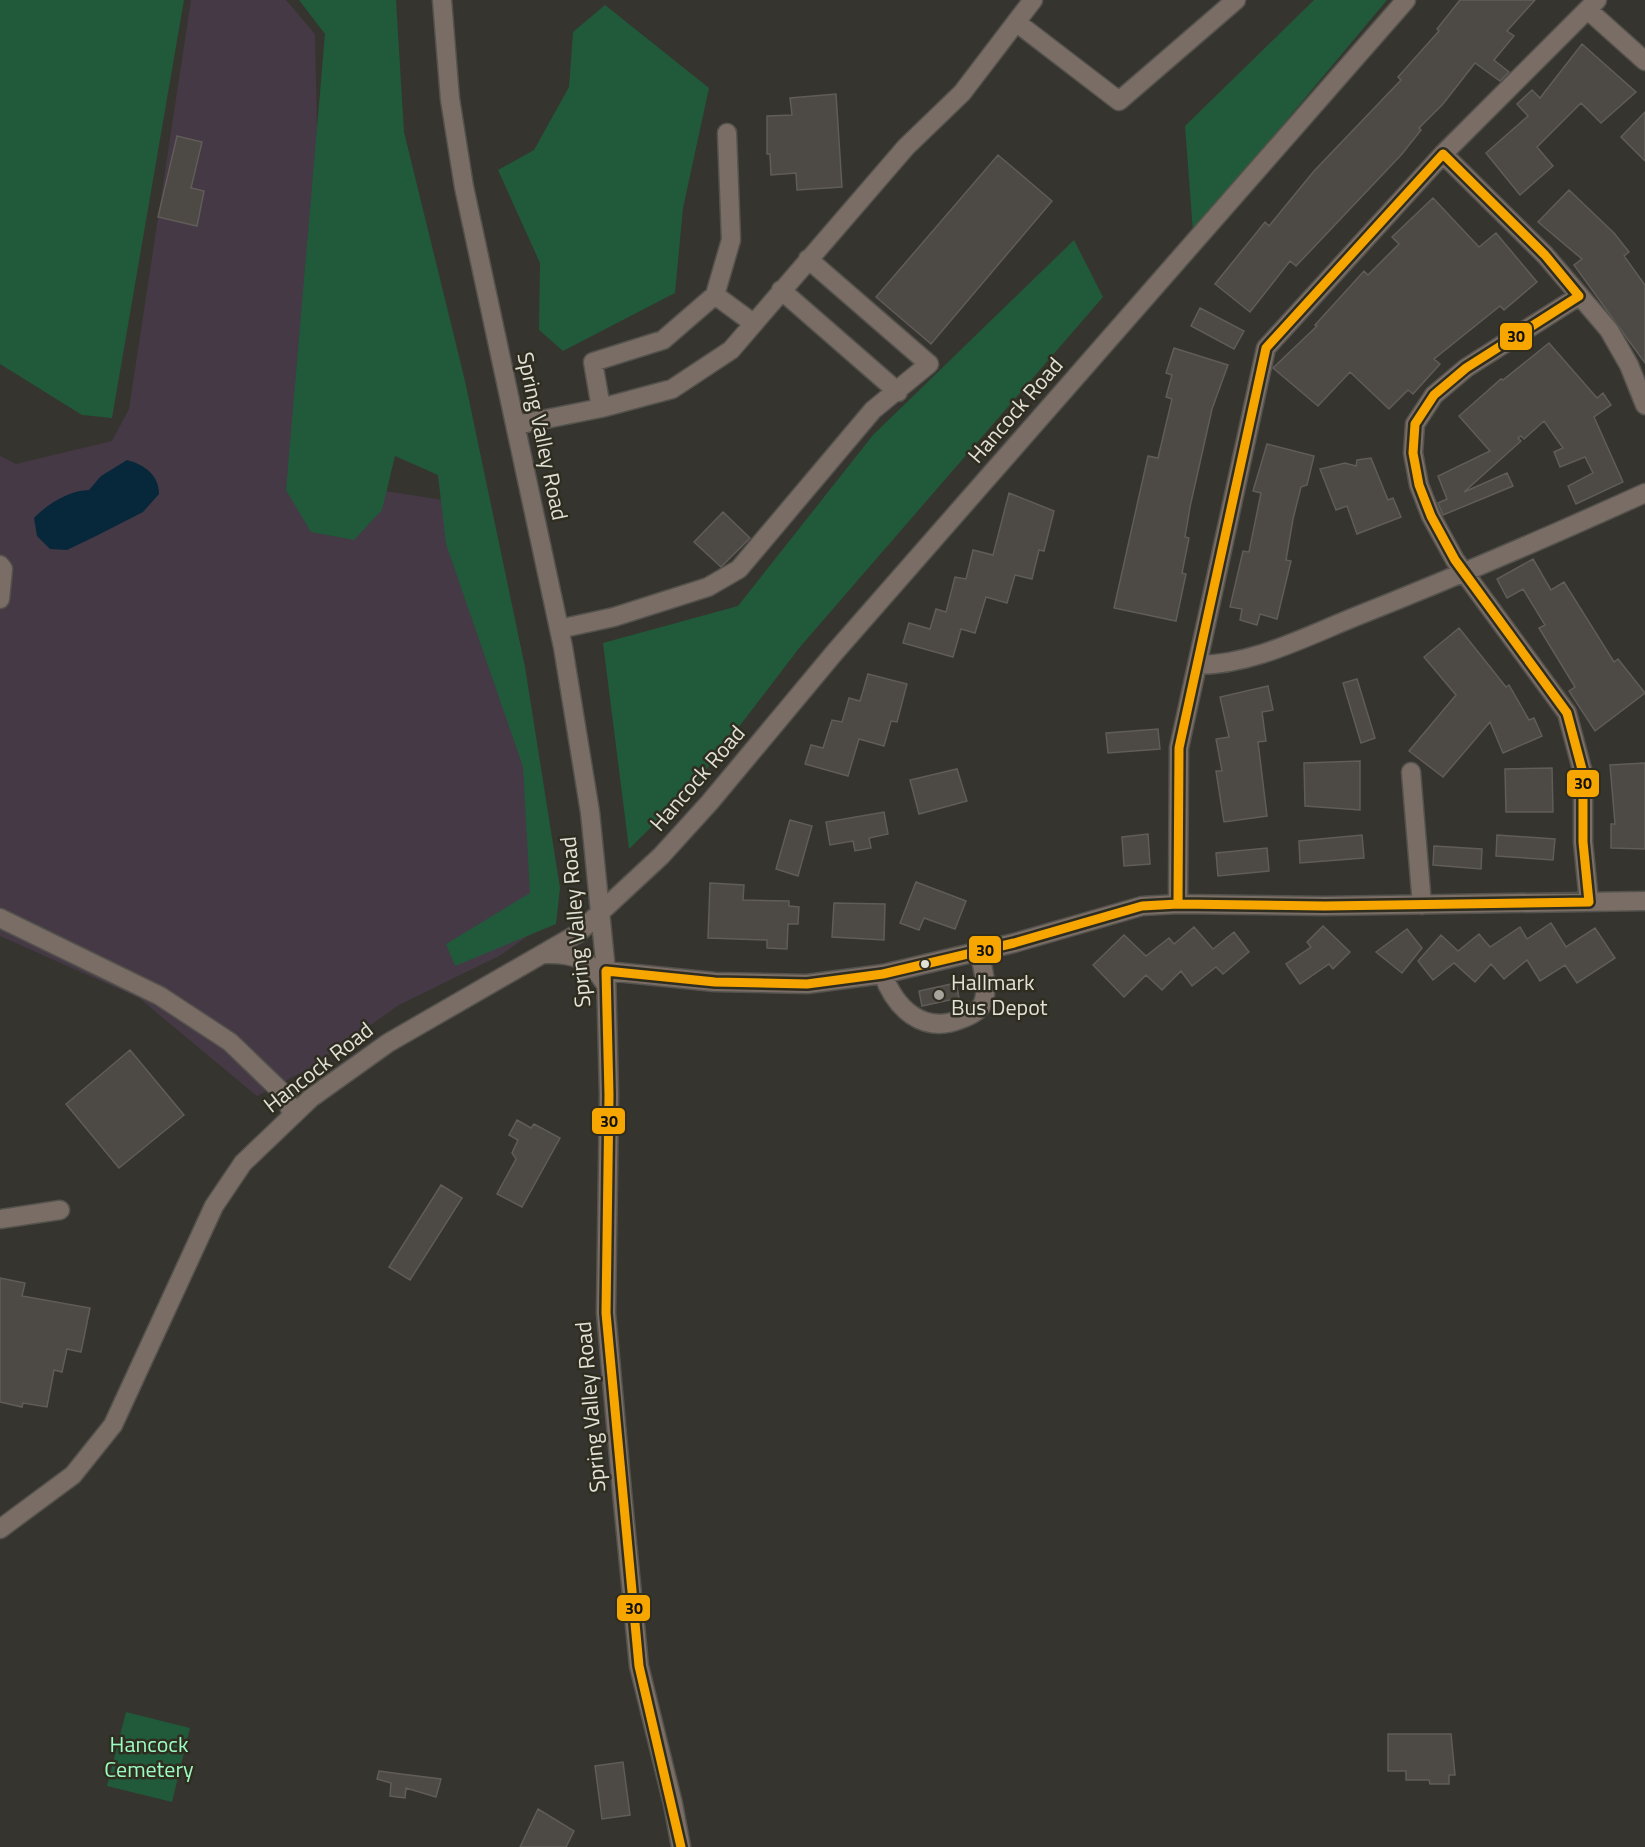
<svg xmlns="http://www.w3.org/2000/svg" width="1645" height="1847" font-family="'Titillium Web',sans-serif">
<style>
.industrial{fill:#443945}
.green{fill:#21593b}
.water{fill:#07283a}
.building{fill:#4d4945;stroke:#605c58;stroke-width:1.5}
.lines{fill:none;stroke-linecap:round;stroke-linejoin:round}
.minor-casing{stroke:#54524d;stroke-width:21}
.minor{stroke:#7a6d65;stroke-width:18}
.bus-1-casing{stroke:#2f2d20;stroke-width:14}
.bus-1{stroke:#f7a600;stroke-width:9}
.bus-dot{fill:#e2e1d8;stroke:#2f2d20;stroke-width:2}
.poi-dot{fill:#a6a49c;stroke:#2f2d20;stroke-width:2}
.labels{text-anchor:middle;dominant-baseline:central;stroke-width:5;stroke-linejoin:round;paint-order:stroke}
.street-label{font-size:22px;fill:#e2e1d8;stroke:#2f2d20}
.poi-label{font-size:22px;fill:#e2e1d8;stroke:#2f2d20;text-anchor:start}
.park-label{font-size:22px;fill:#9bfcc2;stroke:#2f2d20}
.line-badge{stroke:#2f2d20;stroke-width:2}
.pale-badge-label{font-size:16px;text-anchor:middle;font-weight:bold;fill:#111}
</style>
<rect width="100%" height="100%" fill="#36342e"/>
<path class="industrial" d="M 191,0 L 286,0 L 315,34 L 317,125 L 314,480 L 482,506 L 531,728 L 540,927 L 501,955 L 399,1005 L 310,1068 L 257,1096 L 139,998 L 0,936 L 0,456 L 16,464 L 112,441 L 129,409 Z"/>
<path class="green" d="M 0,0 L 184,0 L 112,418 L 82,415 L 0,364 Z
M 299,0 L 396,0 L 404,132 L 465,381 L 525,667 L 560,888 L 556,924 L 455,966 L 446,944 L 530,893 L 523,767 L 446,544 L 438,475 L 395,456 L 382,510 L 354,540 L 311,532 L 286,490 L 325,34 Z
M 1314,0 L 1387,0 L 1193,232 L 1185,126 Z
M 605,5 L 709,88 L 683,208 L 675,293 L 563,351 L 539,330 L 540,263 L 498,170 L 534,150 L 569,87 L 573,32 Z
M 1074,240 L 1103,297 L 800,647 L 696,783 L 629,849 L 603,643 L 738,606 L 873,435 Z
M 126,1712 L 190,1728 L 172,1802 L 107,1786 Z"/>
<path class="water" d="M 127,460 C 145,465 159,475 159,494 L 143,512 L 98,535 L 67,550 L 50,549 L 37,536 L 34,518 C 47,504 70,490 89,490 L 101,476 Z"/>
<path class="building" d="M 1460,0 L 1535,0 L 1507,31 L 1514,36 L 1494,60 L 1509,72 L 1500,81 L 1475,63 L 1443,104 L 1419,128 L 1421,130 L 1402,154 L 1296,266 L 1290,261 L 1250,312 L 1215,284 L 1265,222 L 1269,226 L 1314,171 L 1401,80 L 1398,77 L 1439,31 L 1437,29 Z
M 1582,44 L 1636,92 L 1601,123 L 1581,103 L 1537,147 L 1553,166 L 1520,195 L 1486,153 L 1528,116 L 1517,104 L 1532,90 L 1540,98 Z
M 836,94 L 842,187 L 797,190 L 796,173 L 771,175 L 770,154 L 767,154 L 767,116 L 792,115 L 790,98 Z
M 1645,112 L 1645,161 L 1621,137 Z
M 177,136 L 202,142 L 191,188 L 204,191 L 197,226 L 158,217 Z
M 998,155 L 1052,201 L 931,344 L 876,297 Z
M 1569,190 L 1614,233 L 1629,252 L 1624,256 L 1645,285 L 1645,363 L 1574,265 L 1582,259 L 1538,222 Z
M 1433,198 L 1479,247 L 1496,233 L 1537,282 L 1504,310 L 1500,306 L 1434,359 L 1440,364 L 1413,394 L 1408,390 L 1389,409 L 1350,372 L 1318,406 L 1273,368 L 1317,326 L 1315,325 L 1364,271 L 1368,275 L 1399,244 L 1392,237 Z
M 1200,308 L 1244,331 L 1234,349 L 1191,326 Z
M 1549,343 L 1597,398 L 1603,393 L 1611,405 L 1594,417 L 1623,482 L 1576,504 L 1568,486 L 1593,473 L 1585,457 L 1560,467 L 1554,452 L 1563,448 L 1544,421 L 1524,439 L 1521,436 L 1518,438 L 1521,441 L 1464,492 L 1507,473 L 1513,486 L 1443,515 L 1438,503 L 1447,499 L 1438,476 L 1490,451 L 1459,416 L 1501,379 L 1503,380 Z
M 1174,348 L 1228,365 L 1212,409 L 1190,507 L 1185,537 L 1189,538 L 1182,573 L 1186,574 L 1176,621 L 1114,608 L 1148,456 L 1158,458 L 1172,399 L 1166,397 L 1172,375 L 1166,373 Z
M 1267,444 L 1314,456 L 1307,485 L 1301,487 L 1293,519 L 1286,560 L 1291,561 L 1277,619 L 1260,614 L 1257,625 L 1240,620 L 1242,609 L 1230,607 L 1243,551 L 1249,552 L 1261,493 L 1253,491 Z
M 1371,458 L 1388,500 L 1393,498 L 1401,517 L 1357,534 L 1347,506 L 1336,510 L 1320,469 L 1345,463 L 1356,466 L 1357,460 Z
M 1009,493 L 1054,511 L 1044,551 L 1039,550 L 1032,579 L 1015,575 L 1007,603 L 986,597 L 975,633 L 961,629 L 953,657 L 903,643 L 909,623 L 930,629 L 936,609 L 946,612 L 955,577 L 966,579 L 973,550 L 993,555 Z
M 723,512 L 750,538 L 721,567 L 694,542 Z
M 1533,559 L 1551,590 L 1564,582 L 1614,662 L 1618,659 L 1645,693 L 1595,731 L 1569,691 L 1575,687 L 1539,628 L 1545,625 L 1523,589 L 1507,598 L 1497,579 Z
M 1459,628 L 1506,687 L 1509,685 L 1529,720 L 1534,718 L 1542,736 L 1503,753 L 1490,722 L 1443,777 L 1409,751 L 1456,695 L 1424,657 Z
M 868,674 L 907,684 L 897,722 L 891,721 L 884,746 L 859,739 L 848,776 L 805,764 L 811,745 L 823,748 L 832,720 L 842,722 L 849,698 L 860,701 Z
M 1357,679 L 1375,738 L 1361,743 L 1343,683 Z
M 1268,686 L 1273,710 L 1262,712 L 1266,741 L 1258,742 L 1267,816 L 1224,822 L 1216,771 L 1222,771 L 1216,739 L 1229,737 L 1220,697 Z
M 1158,729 L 1160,749 L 1108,753 L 1106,733 Z
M 1360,761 L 1360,810 L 1305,806 L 1304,763 Z
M 1645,763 L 1645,849 L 1611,848 L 1611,824 L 1615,824 L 1610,765 Z
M 1552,768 L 1553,812 L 1506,812 L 1505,769 Z
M 957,769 L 967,801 L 919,814 L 910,780 Z
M 884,812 L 888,834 L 869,838 L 871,848 L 855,851 L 853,841 L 830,845 L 826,822 Z
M 790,820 L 812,826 L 798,876 L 776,869 Z
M 1148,834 L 1150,864 L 1124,866 L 1122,837 Z
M 1362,835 L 1364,858 L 1300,863 L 1299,841 Z
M 1497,835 L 1555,839 L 1553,860 L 1496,856 Z
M 1434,846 L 1482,849 L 1481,869 L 1433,865 Z
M 1267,848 L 1269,871 L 1218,876 L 1216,853 Z
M 916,882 L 966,901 L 955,929 L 924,918 L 919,930 L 900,923 Z
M 710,883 L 744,885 L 743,900 L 789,901 L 789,906 L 799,907 L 798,924 L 788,924 L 787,949 L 767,948 L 767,940 L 708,938 Z
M 834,903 L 885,904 L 884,940 L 832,937 Z
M 1551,923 L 1566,947 L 1595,928 L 1615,958 L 1577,983 L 1565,965 L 1540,981 L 1527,960 L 1504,979 L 1491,964 L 1475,982 L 1454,963 L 1433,980 L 1418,961 L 1441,935 L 1458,951 L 1479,934 L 1490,947 L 1520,927 L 1527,939 Z
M 1323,926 L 1350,952 L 1333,969 L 1329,964 L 1300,984 L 1286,964 L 1311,947 L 1307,942 Z
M 1194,927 L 1213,949 L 1234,932 L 1249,952 L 1223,974 L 1216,967 L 1192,986 L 1181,971 L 1162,990 L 1146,975 L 1124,997 L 1093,965 L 1124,935 L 1146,956 L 1169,938 L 1174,944 Z
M 1407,929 L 1422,948 L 1402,973 L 1376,952 Z
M 956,983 L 959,998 L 922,1006 L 919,991 Z
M 130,1050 L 184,1115 L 119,1168 L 66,1104 Z
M 517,1120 L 531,1128 L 534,1124 L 560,1138 L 522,1207 L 497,1194 L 516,1159 L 512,1153 L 518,1140 L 509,1135 Z
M 441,1185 L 462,1198 L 410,1280 L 389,1267 Z
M 0,1278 L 25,1283 L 22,1296 L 90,1308 L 81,1352 L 67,1349 L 62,1372 L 54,1370 L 47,1407 L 23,1403 L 22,1407 L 0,1402 Z
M 1388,1734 L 1451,1734 L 1455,1775 L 1449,1775 L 1449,1784 L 1430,1784 L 1429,1780 L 1406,1780 L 1406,1771 L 1388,1771 Z
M 623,1762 L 630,1815 L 602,1819 L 595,1766 Z
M 379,1771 L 401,1774 L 441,1779 L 436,1797 L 406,1788 L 405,1798 L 390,1796 L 391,1783 L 377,1779 Z
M 538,1809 L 574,1831 L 566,1847 L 520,1847 Z"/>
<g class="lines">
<defs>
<path id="minor" d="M 442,0 L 450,99 L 464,187 L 563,647 L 590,812 L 606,971 L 609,1095 L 606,1313 L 622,1492 L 639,1666 L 673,1804 L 681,1847
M 1588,10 L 1645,61
M 1016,22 L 1119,101 L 1236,0
M 1443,154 L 1545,255 L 1609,330 L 1629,365 L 1645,405
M 781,290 L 898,392
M 715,295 L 753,323
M 1579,296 L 1466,368 L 1434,395 L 1415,424 L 1413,453 L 1419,485 L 1431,516 L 1455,560 L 1567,713 L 1583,773 L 1583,842 L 1589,902
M 601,408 L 593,362 L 663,340 L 715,295 L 731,240 L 727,133
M 516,425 L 601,408 L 672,389 L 731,350 L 906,147 L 962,93 L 1033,0
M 0,565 L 3,569 L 0,599
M 559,629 L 614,617 L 708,587 L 739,569 L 873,410 L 929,364 L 808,259
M 1197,665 C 1251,665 1303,638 1352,618 C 1451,579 1548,537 1645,493
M 1411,772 L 1422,905
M 1178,904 L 1179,748 L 1266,348 L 1443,154 L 1597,0
M 0,918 L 160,996 L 230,1042 L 286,1096 L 292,1115
M 545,954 C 574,953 590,959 606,985
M 606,971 L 715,982 L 807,984 L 883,974 L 1014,943 L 1142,906 L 1178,904 L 1325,906 L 1645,901
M 883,974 C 895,1008 923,1035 961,1019 C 970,1016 979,1012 983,1003 C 989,988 982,966 979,951
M 0,1219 L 60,1210
M 0,1529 L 73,1475 L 113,1425 L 214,1206 L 243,1163 L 311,1098 L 388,1043 L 577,934 L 661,856 L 710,802 L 835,652 L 1406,0"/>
</defs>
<use href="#minor" class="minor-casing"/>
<use href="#minor" class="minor"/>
<defs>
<path id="bus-1" d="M 1443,154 L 1545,255 L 1579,296 L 1466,368 L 1434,395 L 1415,424 L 1413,453 L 1419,485 L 1431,516 L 1455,560 L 1567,713 L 1583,773 L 1583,842 L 1589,902 L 1325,906 L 1178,904 L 1179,748 L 1266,348 Z
M 681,1847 L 639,1666 L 606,1313 L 609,1095 L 606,971 L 715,982 L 807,984 L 883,974 L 1014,943 L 1142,906 L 1178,904"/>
</defs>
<use href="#bus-1" class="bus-1-casing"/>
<use href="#bus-1" class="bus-1"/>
</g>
<circle class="bus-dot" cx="925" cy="964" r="5"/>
<circle class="poi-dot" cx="939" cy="995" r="6"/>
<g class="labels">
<g class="street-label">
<text transform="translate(1015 410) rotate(-49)">Hancock Road</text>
<text transform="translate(543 436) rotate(78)">Spring Valley Road</text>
<text transform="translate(697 778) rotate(-49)">Hancock Road</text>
<text transform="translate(575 922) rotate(-95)">Spring Valley Road</text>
<text transform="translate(318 1067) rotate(-38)">Hancock Road</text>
<text transform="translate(590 1407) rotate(-95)">Spring Valley Road</text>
</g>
<g class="poi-label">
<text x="951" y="982">Hallmark<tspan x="951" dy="25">Bus Depot</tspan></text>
</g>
<g class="park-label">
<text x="149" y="1744">Hancock<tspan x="149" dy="25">Cemetery</tspan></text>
</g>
</g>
<g class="line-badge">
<rect x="1499" y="322" width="34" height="29" rx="6" fill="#f7a600"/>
<rect x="1566" y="769" width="34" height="29" rx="6" fill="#f7a600"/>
<rect x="968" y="935" width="34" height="29" rx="6" fill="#f7a600"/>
<rect x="591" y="1107" width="35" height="28" rx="6" fill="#f7a600"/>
<rect x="616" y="1594" width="35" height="28" rx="6" fill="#f7a600"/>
</g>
<g class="pale-badge-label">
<text x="1516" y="342">30</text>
<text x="1583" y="789">30</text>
<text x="985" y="956">30</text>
<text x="609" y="1127">30</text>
<text x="634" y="1614">30</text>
</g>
</svg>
